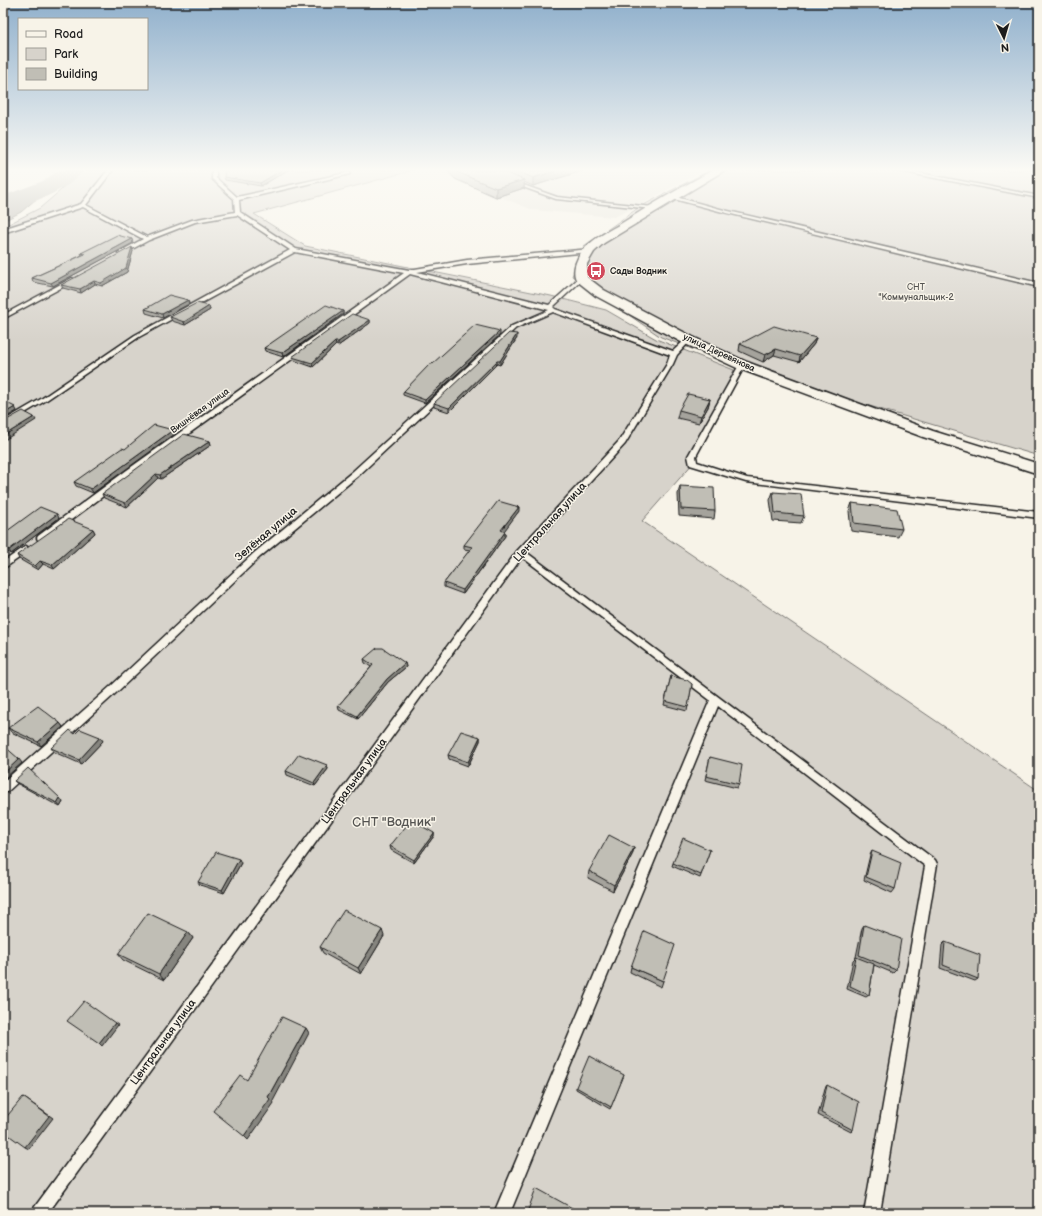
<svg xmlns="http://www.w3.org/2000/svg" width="1042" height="1216" font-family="'Balsamiq Sans',sans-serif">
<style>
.built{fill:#e6e3d9}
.green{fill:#d7d3cb;stroke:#7a7874}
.water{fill:#aca9a2;stroke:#72716c}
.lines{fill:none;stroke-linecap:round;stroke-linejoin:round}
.river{fill:#aca9a2;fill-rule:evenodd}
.lane-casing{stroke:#1c1c1c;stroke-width:3}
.street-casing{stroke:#1c1c1c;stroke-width:3}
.lane{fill:#f7f3e8;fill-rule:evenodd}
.street{fill:#f7f3e8;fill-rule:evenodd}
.wall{fill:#a5a39c;stroke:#1c1c1c}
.shaded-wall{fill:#86857f;stroke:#1c1c1c}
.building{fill:#c0beb5;stroke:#1c1c1c}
.labels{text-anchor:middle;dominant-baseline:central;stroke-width:3;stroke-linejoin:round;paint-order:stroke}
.far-poi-label{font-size:9px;font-weight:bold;fill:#1c1c1c;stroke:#f7f3e8;text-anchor:start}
.far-park-label{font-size:9px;fill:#545351;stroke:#f7f3e8}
.far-street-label{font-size:9px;fill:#1c1c1c;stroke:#f7f3e8}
.street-label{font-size:11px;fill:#1c1c1c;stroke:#f7f3e8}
.near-park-label{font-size:13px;fill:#545351;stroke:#f7f3e8}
</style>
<rect width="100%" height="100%" fill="#f7f3e8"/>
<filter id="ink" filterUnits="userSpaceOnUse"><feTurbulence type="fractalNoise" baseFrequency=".025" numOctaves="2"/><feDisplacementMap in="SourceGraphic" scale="8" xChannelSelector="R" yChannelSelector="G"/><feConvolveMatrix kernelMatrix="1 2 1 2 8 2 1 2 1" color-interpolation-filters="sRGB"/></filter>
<g filter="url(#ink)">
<path class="built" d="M 434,170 L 704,170 L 638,206 L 614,217 L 533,210 Z"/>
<path class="green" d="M 81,170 L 414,170 L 254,214 L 305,246 L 551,296 L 606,310 L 656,339 L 734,370 L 694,462 L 642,521 L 1039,791 L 1039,1213 L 3,1213 L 3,227 L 40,208 L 61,190 L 71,177 Z
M 710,170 L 1039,170 L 1039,456 L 744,369 L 661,337 L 572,276 L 584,246 L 638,208 Z"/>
<path class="water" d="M 51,186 L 21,212 L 3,221 L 3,196 Z"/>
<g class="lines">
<path class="river" d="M 59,170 L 84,170 C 69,191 27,205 3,211 L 3,196 L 43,181 Z"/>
<defs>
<path id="lane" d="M 108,170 L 113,170 L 86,205 L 147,237 L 192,220 L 235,212 L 234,199 L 212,179 L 212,170 L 216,170 L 216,178 L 237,197 L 350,172 L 350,174 L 239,200 L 240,212 L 296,249 L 409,270 L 467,260 L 591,249 L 591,251 L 589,252 L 467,264 L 417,272 L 549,305 L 581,276 L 584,278 L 583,279 L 553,307 L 555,309 L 673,351 L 686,339 L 690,339 L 690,341 L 677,355 L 673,364 L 625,444 L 526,552 L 935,860 L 937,864 L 880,1213 L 864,1213 L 925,866 L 718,706 L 510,1213 L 494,1213 L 710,700 L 522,557 L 48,1213 L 31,1213 L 34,1208 L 518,550 L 619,441 L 667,364 L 670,355 L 553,312 L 516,328 L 358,476 L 260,557 L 117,692 L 7,792 L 3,794 L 3,782 L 111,686 L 254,553 L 352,472 L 512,326 L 549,310 L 410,274 L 133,474 L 44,540 L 38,540 L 37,538 L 38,536 L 127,470 L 404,273 L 295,252 L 139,337 L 45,401 L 3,426 L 3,421 L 41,399 L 135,335 L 290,250 L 237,215 L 195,222 L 149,240 L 121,255 L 118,253 L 119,252 L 143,239 L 83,207 L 3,233 L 3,229 L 81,204 Z
M 894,170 L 904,170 L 1039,196 L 1039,198 Z
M 512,181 L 557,197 L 653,207 L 655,208 L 653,209 L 556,199 L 512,183 Z
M 672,196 L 724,210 L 1039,283 L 1039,287 L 723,212 L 670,198 L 670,196 Z
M 72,278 L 75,280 L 74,281 L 3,319 L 3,315 Z
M 742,363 L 745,365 L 696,456 L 697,462 L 747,478 L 1039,512 L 1039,518 L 746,482 L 690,465 L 688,456 L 739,365 Z
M 26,546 L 30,549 L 29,551 L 3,569 L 3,562 Z"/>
<path id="street" d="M 713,170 L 725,170 L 604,243 L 594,252 L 587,264 L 587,277 L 604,290 L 693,337 L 747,362 L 933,431 L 1039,464 L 1039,474 L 923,437 L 737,368 L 683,343 L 596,296 L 577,281 C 570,271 578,254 586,247 C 596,237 610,230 622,223 C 652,204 682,187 713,170 Z"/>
</defs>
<use href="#lane" class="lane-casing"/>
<use href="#street" class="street-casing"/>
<use href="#lane" class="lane"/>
<use href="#street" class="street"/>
</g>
<path class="wall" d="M 288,170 L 261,186 L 225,180 L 224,177 Z
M 447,170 L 585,170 L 533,186 L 524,182 L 524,188 L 496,197 L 455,179 Z
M 133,243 L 53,286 L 33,282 L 32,278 L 82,255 L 81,253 Z
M 133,251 L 127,272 L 102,286 L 95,284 L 81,293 L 63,288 L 61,285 Z
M 188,300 L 189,304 L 163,318 L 146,313 L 145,309 Z
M 209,306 L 210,310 L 185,325 L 172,321 L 170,317 Z
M 343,311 L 343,314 L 283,357 L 265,351 L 264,348 Z
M 370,320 L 370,323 L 338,346 L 336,345 L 313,367 L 293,360 L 292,357 Z
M 500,335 L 425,403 L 403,395 L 403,392 L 432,364 Z
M 517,338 L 500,365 L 497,364 L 449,412 L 434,407 L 434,403 Z
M 816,338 L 814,344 L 799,362 L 774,355 L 763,362 L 739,351 L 740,344 Z
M 710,399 L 708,407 L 699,423 L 677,418 L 679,410 Z
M 175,434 L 93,493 L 76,486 L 74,482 Z
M 210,441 L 211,445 L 161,479 L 158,478 L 127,507 L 104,498 L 102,494 Z
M 680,486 L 715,511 L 714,519 L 679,516 L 678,494 Z
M 773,492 L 804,516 L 801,523 L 773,521 L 770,500 Z
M 852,503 L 902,529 L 898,537 L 851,531 L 849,511 Z
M 519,511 L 503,531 L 505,532 L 505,536 L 463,594 L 444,587 L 444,583 L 470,550 L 464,549 L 464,545 Z
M 59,518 L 11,554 L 3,549 L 3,534 Z
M 93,529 L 95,533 L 54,569 L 43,564 L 38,570 L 19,559 L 17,555 Z
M 364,659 L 405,663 L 406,667 L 388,682 L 358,719 L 339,710 L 338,706 L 371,667 L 365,663 Z
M 671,676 L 692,684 L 687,711 L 664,705 Z
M 60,723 L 63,727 L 41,746 L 11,732 L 8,728 Z
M 75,734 L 100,737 L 103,741 L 81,764 L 54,752 L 51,748 Z
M 480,737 L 480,741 L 468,766 L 449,759 L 448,755 Z
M 710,757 L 739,784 L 737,788 L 705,780 Z
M 327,765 L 328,769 L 315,786 L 287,775 L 286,771 Z
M 14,781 L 63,802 L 60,807 L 18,784 Z
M 434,833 L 434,836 L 414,863 L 391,850 L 390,846 Z
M 634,848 L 632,855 L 613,891 L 588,878 L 589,871 Z
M 710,850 L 700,878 L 672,866 L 673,863 Z
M 872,851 L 895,889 L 892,893 L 864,880 L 870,855 Z
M 241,863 L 224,893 L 200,885 L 198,882 Z
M 864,925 L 896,970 L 893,973 L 874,965 L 869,995 L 866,997 L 847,989 L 853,960 L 856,957 L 862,928 Z
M 188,932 L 193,938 L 164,980 L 123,960 L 118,954 Z
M 384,936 L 361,974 L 323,953 L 320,947 Z
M 945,942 L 978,979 L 975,981 L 940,968 L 942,945 Z
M 631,967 L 663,981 L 661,987 L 630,972 Z
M 624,1075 L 610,1109 L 576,1089 L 576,1087 Z
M 827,1085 L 853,1130 L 851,1132 L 818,1115 L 825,1088 Z"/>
<path class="shaded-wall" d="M 282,170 L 288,170 L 261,186 L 260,183 Z
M 558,170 L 585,170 L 533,186 L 533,178 Z
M 524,180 L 524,188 L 496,197 L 496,188 Z
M 132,239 L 133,243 L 53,286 L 51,283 Z
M 132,247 L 133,251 L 127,272 L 102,286 L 101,283 Z
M 94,281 L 95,284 L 81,293 L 80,289 Z
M 188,300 L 189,304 L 163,318 L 162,314 Z
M 209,306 L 210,310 L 185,325 L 184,322 Z
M 343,311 L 343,314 L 283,357 L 282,353 Z
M 370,320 L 370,323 L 338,346 L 338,342 Z
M 6,328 L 7,331 L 3,334 L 3,329 Z
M 500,331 L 500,335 L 425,403 L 425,400 Z
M 517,334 L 517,338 L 500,365 L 500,361 Z
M 816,338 L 814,344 L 799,362 L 800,356 Z
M 335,342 L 336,345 L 313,367 L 312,363 Z
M 776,349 L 774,355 L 763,362 L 765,355 Z
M 497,361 L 497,364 L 449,412 L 449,408 Z
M 710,399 L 708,407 L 699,423 L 701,416 Z
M 15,407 L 17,411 L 3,419 L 3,414 Z
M 34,417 L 36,420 L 3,441 L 3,436 Z
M 173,430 L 175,434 L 93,493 L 91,489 Z
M 210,441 L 211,445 L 161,479 L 160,475 Z
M 156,474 L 158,478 L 127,507 L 125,503 Z
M 519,507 L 519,511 L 502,534 L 501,530 Z
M 57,514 L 59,518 L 11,554 L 9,550 Z
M 93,529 L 95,533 L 54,569 L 52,565 Z
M 505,532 L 505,536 L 463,594 L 463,590 Z
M 40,561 L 43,564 L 38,570 L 35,566 Z
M 405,663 L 406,667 L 388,682 L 358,719 L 357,716 L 387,679 Z
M 60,723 L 63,727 L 41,746 L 38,742 Z
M 100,737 L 103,741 L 81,764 L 79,760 Z
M 480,737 L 480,741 L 468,766 L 468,762 Z
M 19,759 L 22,763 L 5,778 L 3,776 L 3,774 Z
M 327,765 L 328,769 L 315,786 L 314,783 Z
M 60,798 L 63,802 L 60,807 L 57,803 Z
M 434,833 L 434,836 L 414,863 L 414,860 Z
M 634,848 L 632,855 L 613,891 L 614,885 Z
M 239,859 L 241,863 L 224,893 L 222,890 Z
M 382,930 L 384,936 L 361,974 L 358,968 Z
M 188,932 L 193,938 L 164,980 L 159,974 Z
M 115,1023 L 118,1025 L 102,1046 L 99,1043 Z
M 306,1028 L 309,1033 L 273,1101 L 274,1103 L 248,1140 L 244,1136 L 268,1097 Z
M 23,1097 L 53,1118 L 29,1149 L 25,1147 Z"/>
<path class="building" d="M 225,170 L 282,170 L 260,183 L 224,177 Z
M 453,170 L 499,170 L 524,180 L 496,188 L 454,171 Z
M 514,170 L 558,170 L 533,178 Z
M 117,235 L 132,239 L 51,283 L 32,278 L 85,254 L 81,253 Z
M 132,247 L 126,268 L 101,283 L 94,281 L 80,289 L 61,285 Z
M 169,295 L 188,300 L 162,314 L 145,309 Z
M 197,303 L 209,306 L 184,322 L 170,317 Z
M 326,305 L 343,311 L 282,353 L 264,348 Z
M 352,314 L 370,320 L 338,342 L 335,342 L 312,363 L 292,357 Z
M 475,325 L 500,331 L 425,400 L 403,392 L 430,364 L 432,364 Z
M 774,326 L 816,338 L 800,356 L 776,349 L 765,355 L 740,344 Z
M 509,333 L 517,334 L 500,361 L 497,361 L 449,408 L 434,403 Z
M 688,394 L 710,399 L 701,416 L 679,410 Z
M 3,401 L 15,407 L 3,414 Z
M 23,411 L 34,417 L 3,436 L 3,422 Z
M 154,425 L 173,430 L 91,489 L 74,482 L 122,448 L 125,449 Z
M 184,434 L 210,441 L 160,475 L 156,474 L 125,503 L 102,494 Z
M 680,486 L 714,488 L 715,511 L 681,509 Z
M 773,492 L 801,494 L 804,516 L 775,513 Z
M 498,501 L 519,507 L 501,530 L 505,532 L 463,590 L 444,583 L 472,547 L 464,545 Z
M 852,503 L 897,509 L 902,529 L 854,523 Z
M 40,507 L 57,514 L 9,550 L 3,547 L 3,534 Z
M 68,519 L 93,529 L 52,565 L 40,561 L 35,566 L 17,555 Z
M 377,648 L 383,648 L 405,663 L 387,679 L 357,716 L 338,706 L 373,665 L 364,659 Z
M 671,676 L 687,680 L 692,684 L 688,707 L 665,701 Z
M 38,706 L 60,723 L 38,742 L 8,728 Z
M 80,729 L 100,737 L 79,760 L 51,748 L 70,730 L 75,734 Z
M 461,731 L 480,737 L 468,762 L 448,755 Z
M 3,745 L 19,759 L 3,774 Z
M 299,754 L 327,765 L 314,783 L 286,771 Z
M 710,757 L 742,765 L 739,784 L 706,776 Z
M 28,768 L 60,798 L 57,803 L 14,781 Z
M 411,820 L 434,833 L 414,860 L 390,846 Z
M 609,835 L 634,848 L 614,885 L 589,871 Z
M 683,838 L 710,850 L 701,875 L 673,863 Z
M 872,851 L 901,863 L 895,889 L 866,877 Z
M 216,852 L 239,859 L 222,890 L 198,882 Z
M 344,910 L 382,930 L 358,968 L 320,947 Z
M 148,913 L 188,932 L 159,974 L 118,954 Z
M 864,925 L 901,939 L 896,970 L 859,955 Z
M 644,931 L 675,945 L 663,981 L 631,967 Z
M 945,942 L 980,955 L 978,979 L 943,965 Z
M 856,957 L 874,964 L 869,995 L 850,986 Z
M 84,1001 L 115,1023 L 99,1043 L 67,1021 Z
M 282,1017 L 306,1028 L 268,1097 L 270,1099 L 244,1136 L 213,1111 L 240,1075 L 247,1080 Z
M 589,1056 L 624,1075 L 611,1107 L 576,1087 Z
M 827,1085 L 859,1102 L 853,1130 L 821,1113 Z
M 23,1097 L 49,1116 L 25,1147 L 3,1131 L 3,1121 Z
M 536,1188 L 574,1209 L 573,1213 L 527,1213 Z"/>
</g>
<linearGradient id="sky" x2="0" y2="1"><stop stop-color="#90b0cc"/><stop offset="0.5" stop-color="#fbfaf5"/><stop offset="1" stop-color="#fbfaf5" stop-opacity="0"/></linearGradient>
<rect width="1042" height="340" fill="url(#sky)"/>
<defs>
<symbol id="bus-disc" viewBox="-11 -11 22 22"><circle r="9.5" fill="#d1495b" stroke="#f7f3e8"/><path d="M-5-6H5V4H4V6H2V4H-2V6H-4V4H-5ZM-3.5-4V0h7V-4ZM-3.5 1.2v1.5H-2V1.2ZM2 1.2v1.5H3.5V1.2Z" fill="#fff"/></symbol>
</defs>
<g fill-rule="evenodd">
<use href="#bus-disc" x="585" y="260" width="22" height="22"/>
</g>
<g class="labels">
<g class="far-poi-label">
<text x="610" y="271">Сады Водник</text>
</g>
<g class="far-park-label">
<text x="916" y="287">СНТ<tspan x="916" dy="10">"Коммунальщик-2</tspan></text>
</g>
<g class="far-street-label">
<text transform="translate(719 353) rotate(25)">улица Деревянова</text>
<text transform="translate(200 411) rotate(-36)">Вишнёвая улица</text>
</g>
<g class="street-label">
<text transform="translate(550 522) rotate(-48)">Центральная улица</text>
<text transform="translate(266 534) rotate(-40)">Зелёная улица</text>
<text transform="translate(354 781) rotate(-54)">Центральная улица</text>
<text transform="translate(163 1042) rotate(-54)">Центральная улица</text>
</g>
<g class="near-park-label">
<text x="394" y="822">СНТ "Водник"</text>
</g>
</g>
<rect width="1042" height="1216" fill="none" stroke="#f7f3e8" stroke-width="16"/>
<rect x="8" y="8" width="1026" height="1200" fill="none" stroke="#1c1c1c" stroke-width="1.5" filter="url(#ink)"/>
<rect x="18" y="18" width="130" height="72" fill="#f7f3e8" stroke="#9f9d96"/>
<rect x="26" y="31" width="20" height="6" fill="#f7f3e8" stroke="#9f9d96"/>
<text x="54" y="38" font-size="12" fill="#1c1c1c">Road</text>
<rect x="26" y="48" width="20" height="12" fill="#d7d3cb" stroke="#9f9d96"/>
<text x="54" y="58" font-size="12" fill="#1c1c1c">Park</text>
<rect x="26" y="68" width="20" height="12" fill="#c0beb5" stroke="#9f9d96"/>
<text x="54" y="78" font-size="12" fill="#1c1c1c">Building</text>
<g transform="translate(1004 38) rotate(175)" stroke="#f7f3e8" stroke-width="3" paint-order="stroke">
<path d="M0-3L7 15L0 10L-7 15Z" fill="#1c1c1c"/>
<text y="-6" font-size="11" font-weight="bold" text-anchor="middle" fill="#1c1c1c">N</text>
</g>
</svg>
